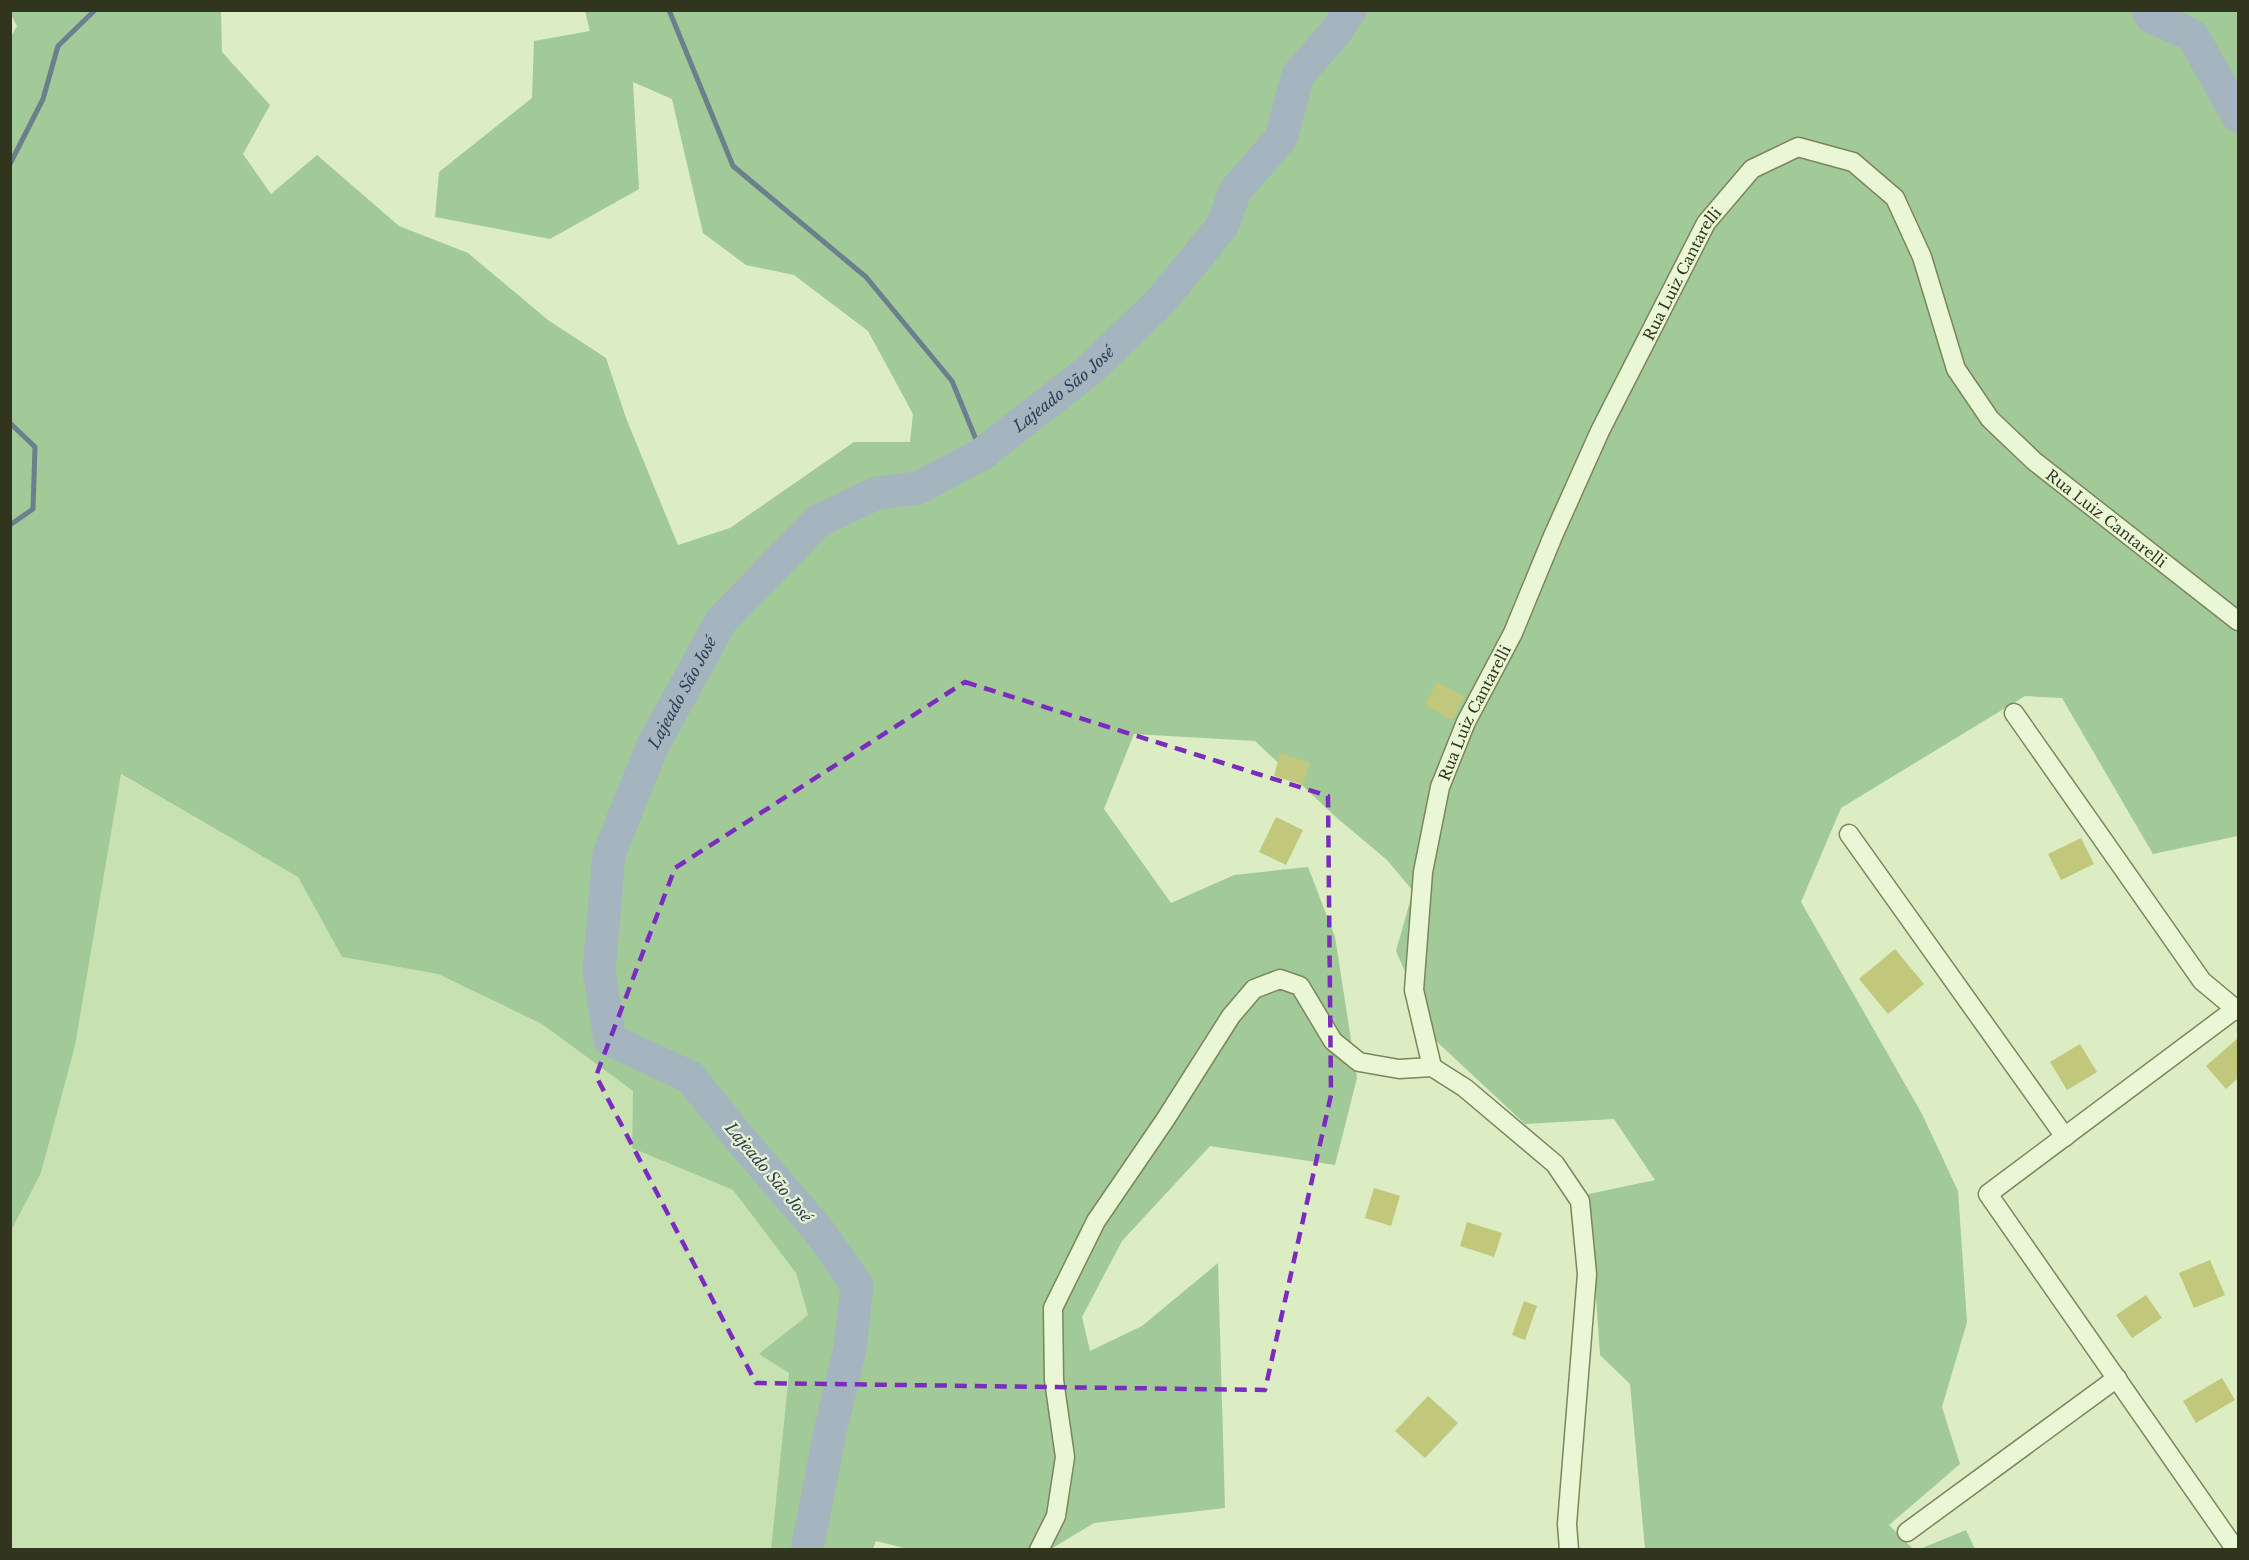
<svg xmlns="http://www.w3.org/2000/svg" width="2249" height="1560" font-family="'Libre Baskerville',serif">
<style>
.farmland{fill:#c8e1b1}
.green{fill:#a2c998}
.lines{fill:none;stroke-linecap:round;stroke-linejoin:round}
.stream{stroke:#6c7f8c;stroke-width:5}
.river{stroke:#a5b5bf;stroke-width:33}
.building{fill:#c1c87b}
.minor-casing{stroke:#7c855b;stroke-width:21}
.minor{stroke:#eaf7d6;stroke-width:18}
.marked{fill:none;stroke:#7b2cbf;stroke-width:4.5;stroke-dasharray:12 8;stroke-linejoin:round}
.labels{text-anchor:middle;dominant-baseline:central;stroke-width:4.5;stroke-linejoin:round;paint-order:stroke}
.street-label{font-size:15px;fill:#32351e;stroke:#e7f3d2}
.water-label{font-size:16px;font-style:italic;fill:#2e3d54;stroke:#e7f3d2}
</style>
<rect width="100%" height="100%" fill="#dcecc3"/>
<path class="farmland" d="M 120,774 L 298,877 L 342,957 L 438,974 L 542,1024 L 633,1091 L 632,1148 L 733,1190 L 796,1273 L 808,1316 L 789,1373 L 771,1549 L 11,1550 L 11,1231 L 41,1173 L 75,1046 Z"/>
<path class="green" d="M 11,11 L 221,11 L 222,52 L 270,105 L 243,154 L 271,194 L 317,155 L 399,226 L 468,253 L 548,320 L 606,358 L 626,418 L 678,545 L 730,528 L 854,442 L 910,442 L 913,414 L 868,331 L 794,275 L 746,265 L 703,233 L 672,99 L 633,82 L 639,189 L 550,239 L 435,217 L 439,172 L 532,98 L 534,41 L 590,31 L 585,11 L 2238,11 L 2238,836 L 2153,854 L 2062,698 L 2025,696 L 1841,808 L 1801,902 L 1922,1114 L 1958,1191 L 1967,1322 L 1942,1407 L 1960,1464 L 1889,1525 L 1913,1549 L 1645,1549 L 1630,1384 L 1600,1355 L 1589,1194 L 1655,1180 L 1614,1119 L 1525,1124 L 1434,1039 L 1396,951 L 1413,891 L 1387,860 L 1337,818 L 1255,741 L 1134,734 L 1104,809 L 1171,903 L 1234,875 L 1308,867 L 1335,937 L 1357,1078 L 1335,1165 L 1210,1146 L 1122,1241 L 1082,1317 L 1090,1351 L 1142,1326 L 1218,1263 L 1225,1508 L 1094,1523 L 1051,1549 L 912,1550 L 876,1541 L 873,1549 L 771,1549 L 789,1373 L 759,1354 L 808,1315 L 796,1273 L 733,1190 L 632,1148 L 633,1091 L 542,1024 L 438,974 L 342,957 L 298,877 L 121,774 L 75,1046 L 41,1173 L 11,1231 L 10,39 L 17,26 L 11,15 Z
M 1966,1530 L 1975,1549 L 1920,1549 Z"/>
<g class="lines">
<path class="stream" d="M 669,10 L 733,166 L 866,277 L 952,381 L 982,454
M 10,164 L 43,99 L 58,46 L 95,10
M 10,423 L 35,447 L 33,509 L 10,525"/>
<g class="river">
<path d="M 2148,10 L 2151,17 L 2192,35 L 2238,116"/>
<path id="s1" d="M 807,1550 L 831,1427 L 850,1349 L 857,1285 L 819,1231 L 741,1140 L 690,1077 L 610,1040 L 599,971 L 609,854 L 652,747 L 721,621 L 818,521 L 877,493 L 918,488 L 982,454 L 1088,371 L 1160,302 L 1223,225 L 1235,191 L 1281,138 L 1298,75 L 1335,33 L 1350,10"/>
</g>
</g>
<path class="building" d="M 1437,682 L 1464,697 L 1452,720 L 1425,705 Z
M 1280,753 L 1310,763 L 1303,785 L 1274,776 Z
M 1276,817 L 1303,830 L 1286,865 L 1259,852 Z
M 2081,838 L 2094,864 L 2061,880 L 2048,854 Z
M 1895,949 L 1924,984 L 1888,1014 L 1859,979 Z
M 2238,1038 L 2238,1078 L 2226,1089 L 2206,1066 Z
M 2080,1044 L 2097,1072 L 2067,1090 L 2050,1062 Z
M 1374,1188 L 1400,1196 L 1391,1226 L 1365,1218 Z
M 1467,1222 L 1502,1233 L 1494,1257 L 1460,1246 Z
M 2210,1260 L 2225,1295 L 2194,1308 L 2179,1273 Z
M 2146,1295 L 2162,1318 L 2132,1338 L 2116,1315 Z
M 1524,1301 L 1537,1306 L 1525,1340 L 1512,1335 Z
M 2222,1378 L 2235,1400 L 2196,1423 L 2183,1401 Z
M 1428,1396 L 1458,1423 L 1425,1458 L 1395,1431 Z"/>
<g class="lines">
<defs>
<g id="minor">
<path d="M 2014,713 L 2202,981 L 2238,1011"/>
<path d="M 1849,834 L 2065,1137"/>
<path id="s2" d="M 1432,1067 L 1414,990 L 1423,872 L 1440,787 L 1466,722 L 1513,633 L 1553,536 L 1600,431 L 1706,223 L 1752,169 L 1798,147 L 1853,162 L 1895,198 L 1922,257 L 1956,369 L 1990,419 L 2034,461 L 2238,621"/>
<path d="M 1907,1532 L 2117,1378"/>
<path d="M 1039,1550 L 1056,1516 L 1065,1457 L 1054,1380 L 1053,1308 L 1096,1221 L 1165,1120 L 1231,1016 L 1254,989 L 1280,979 L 1300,986 L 1333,1041 L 1359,1062 L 1399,1069 L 1432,1067 L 1465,1088 L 1555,1164 L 1580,1201 L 1587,1274 L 1567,1524 L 1569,1550"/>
<path d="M 2236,1550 L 1988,1194 L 2238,1007"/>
</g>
</defs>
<use href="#minor" class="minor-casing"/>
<use href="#minor" class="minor"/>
</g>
<path class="marked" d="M 965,682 L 1328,796 L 1331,1095 L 1265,1390 L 756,1383 L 596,1076 L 675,868 Z"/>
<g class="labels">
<g class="street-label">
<text stroke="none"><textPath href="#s2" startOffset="852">Rua Luiz Cantarelli</textPath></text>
<text stroke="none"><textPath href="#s2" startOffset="1538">Rua Luiz Cantarelli</textPath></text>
<text stroke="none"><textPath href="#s2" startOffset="366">Rua Luiz Cantarelli</textPath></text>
</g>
<g class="water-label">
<text stroke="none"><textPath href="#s1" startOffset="1494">Lajeado São José</textPath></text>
<text stroke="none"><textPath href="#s1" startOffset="990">Lajeado São José</textPath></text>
<text transform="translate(769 1172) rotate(50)">Lajeado São José</text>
</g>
</g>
<rect width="2249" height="1560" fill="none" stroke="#32351e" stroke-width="24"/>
</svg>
